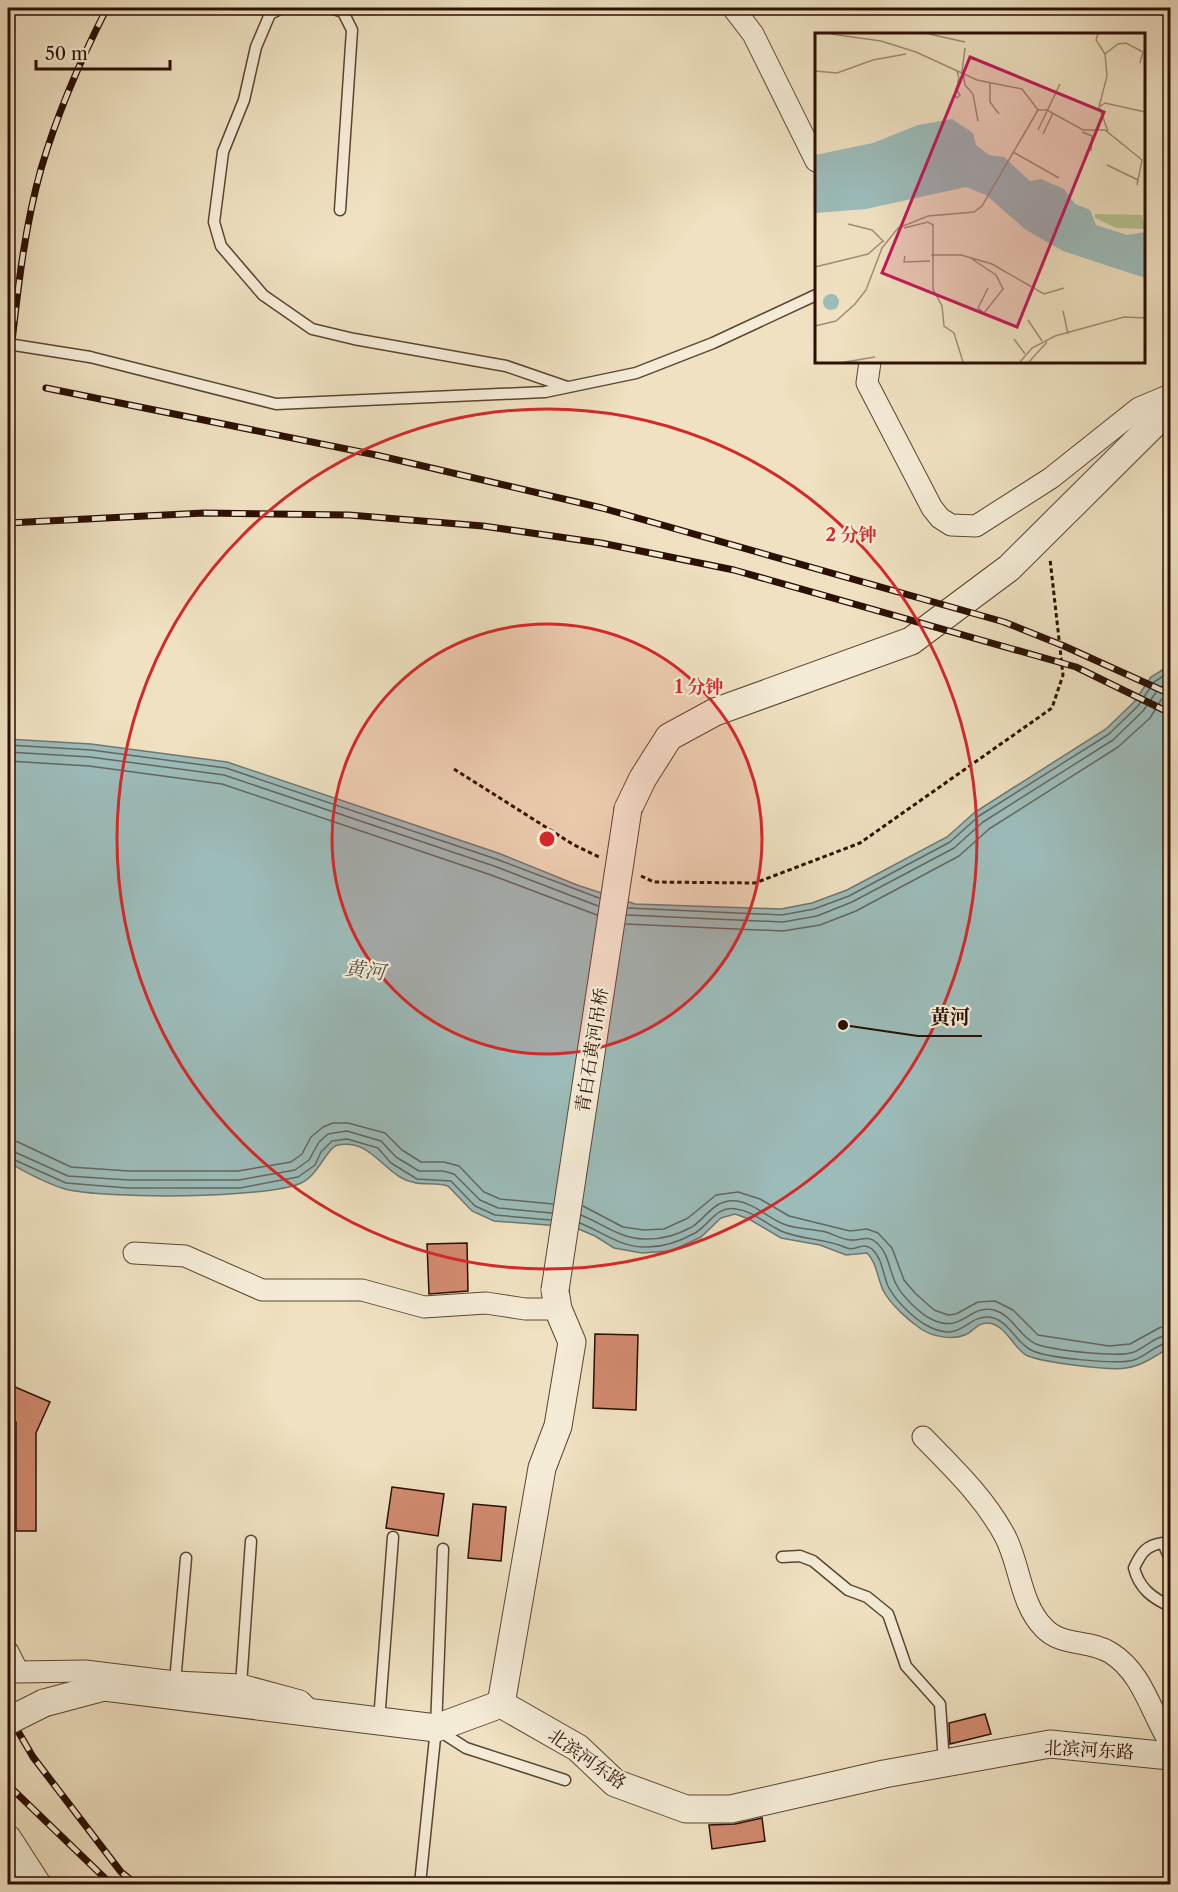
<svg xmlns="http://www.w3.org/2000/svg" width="1178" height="1892" font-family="'Libre Caslon Text','Noto Serif SC',serif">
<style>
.water{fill:#9cbcba;stroke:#6f7770;stroke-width:1.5}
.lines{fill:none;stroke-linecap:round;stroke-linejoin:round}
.shore{stroke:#64665e;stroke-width:1.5}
.building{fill:#d18a6e;stroke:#2b0f01;stroke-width:1.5}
.service-casing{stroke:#5c4431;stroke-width:13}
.minor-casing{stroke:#5c4431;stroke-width:23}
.tertiary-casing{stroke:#5c4431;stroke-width:29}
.path{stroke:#2b0f01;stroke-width:3;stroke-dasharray:4.5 3;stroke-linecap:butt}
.service{stroke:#f5ecd7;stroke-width:10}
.minor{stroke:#f5ecd7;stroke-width:21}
.tertiary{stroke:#f5ecd7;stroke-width:27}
.rail-casing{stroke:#2b0f01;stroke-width:7}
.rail{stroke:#f5ecd7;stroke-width:4.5;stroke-dasharray:14;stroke-linecap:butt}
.service-bridge-casing{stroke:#5c4431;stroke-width:13;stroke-linecap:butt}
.tertiary-bridge-casing{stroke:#5c4431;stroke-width:29;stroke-linecap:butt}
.service-bridge{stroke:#f5ecd7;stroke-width:10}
.tertiary-bridge{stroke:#f5ecd7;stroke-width:27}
.ring{fill:none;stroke:#d62828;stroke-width:3}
.labels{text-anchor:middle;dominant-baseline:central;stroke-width:4.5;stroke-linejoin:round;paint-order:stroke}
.street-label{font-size:18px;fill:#2b0f01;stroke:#f5ecd7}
.water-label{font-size:20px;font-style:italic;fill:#534c42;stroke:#f5ecd7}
.inset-road{fill:none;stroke:#a18d74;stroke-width:1.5}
.view{fill:#c2185b;fill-opacity:0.15;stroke:#c2185b;stroke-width:3}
.inset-edge{fill:none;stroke:#2b0f01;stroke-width:3}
.centre{fill:#d62828;stroke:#f5ecd7;stroke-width:3}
.ring-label{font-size:18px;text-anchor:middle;font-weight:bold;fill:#d62828;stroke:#f5ecd7;stroke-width:4.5;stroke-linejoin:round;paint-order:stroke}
.leader{fill:none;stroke:#2b0f01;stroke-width:2}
.callout-dot{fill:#2b0f01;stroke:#f5ecd7;stroke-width:2}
.callout-label{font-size:20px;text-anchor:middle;font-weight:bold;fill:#2b0f01;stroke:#f5ecd7;stroke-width:4.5;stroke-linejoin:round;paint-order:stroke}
</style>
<rect width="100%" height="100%" fill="#efe1c1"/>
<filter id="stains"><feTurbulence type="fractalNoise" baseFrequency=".00333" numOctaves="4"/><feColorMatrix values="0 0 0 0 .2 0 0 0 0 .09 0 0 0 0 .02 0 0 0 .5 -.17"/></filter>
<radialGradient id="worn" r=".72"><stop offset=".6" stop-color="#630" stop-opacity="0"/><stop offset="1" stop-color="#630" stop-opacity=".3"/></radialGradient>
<path class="water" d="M 1170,665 L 1170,1347 C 1157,1355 1142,1366 1126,1368 C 1111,1371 1039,1362 1026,1355 C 1013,1347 1005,1324 988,1323 C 978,1322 973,1332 965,1335 C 952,1340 933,1337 921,1329 C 908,1320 890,1304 883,1290 C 877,1277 877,1263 867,1253 L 846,1255 L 820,1245 L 781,1238 L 749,1219 L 735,1214 L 721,1218 L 701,1237 L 671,1251 L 642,1253 L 614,1248 L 595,1236 L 574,1227 L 494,1221 L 472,1211 L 448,1186 C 430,1181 418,1188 400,1177 C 380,1165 366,1139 338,1145 C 327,1147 319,1175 301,1183 C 266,1199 104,1199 65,1189 C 51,1185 19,1170 8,1161 L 8,739 L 91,744 L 227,762 L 498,853 L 577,885 L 635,904 L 781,909 L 812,903 L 847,890 L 947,837 L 975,812 L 1106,729 L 1134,702 L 1151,677 Z"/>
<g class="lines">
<path class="shore" d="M 8,745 L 91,750 L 226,768 L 496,859 L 599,898
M 8,752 L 90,757 L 224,775 L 494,866 L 598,906
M 8,761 L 89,766 L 222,784 L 491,875 L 597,915
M 628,908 L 782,915 L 814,909 L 849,896 L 950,842 L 979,816 L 1109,734 L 1138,706 L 1154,682 L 1170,672
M 627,915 L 783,922 L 817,916 L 852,902 L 954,848 L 983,822 L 1113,740 L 1143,711 L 1159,688 L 1170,681
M 626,924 L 783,931 L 820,925 L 856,911 L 959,856 L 989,829 L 1118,747 L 1150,718 L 1161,700 L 1170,692
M 8,1140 L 18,1142 L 71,1167 L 129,1171 L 238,1171 L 291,1162 L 302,1154 L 311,1137 L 323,1127 L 333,1123 L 348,1123 L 385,1133 L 402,1150 L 421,1162 L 444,1162 L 459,1166 L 484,1192 L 500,1199 L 553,1204
M 8,1149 L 68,1176 L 129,1180 L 239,1180 L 295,1170 L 309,1160 L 319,1142 L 328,1134 L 347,1131 L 381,1141 L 396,1157 L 419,1171 L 443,1171 L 454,1174 L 480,1200 L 498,1208 L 552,1213
M 8,1157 L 66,1183 L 128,1188 L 240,1188 L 298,1177 L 315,1165 L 321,1152 L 332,1141 L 347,1139 L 378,1148 L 391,1163 L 417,1179 L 451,1181 L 475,1206 L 495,1215 L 550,1220
M 583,1206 L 623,1227 L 644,1230 L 664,1229 L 688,1218 L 716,1195 L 738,1192 L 760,1199 L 789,1216 L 850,1231 L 867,1229 L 878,1233 L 892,1248 L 904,1280 L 915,1293 L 934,1310 L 948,1315 L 956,1314 L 978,1302 L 995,1301 L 1013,1310 L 1038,1335 L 1109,1346 L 1130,1344 L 1159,1328 L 1170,1325
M 581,1215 C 603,1224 621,1239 644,1239 C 661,1240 677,1235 692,1227 C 707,1217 715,1198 737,1201 C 756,1204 768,1219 786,1225 C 798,1229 813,1229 826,1232 C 833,1234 845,1241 852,1240 C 862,1240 868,1235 877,1243 C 889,1254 889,1270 896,1284 C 902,1296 919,1313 931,1319 C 963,1335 968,1304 994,1310 C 1013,1315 1019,1337 1036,1344 C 1052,1350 1118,1358 1134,1352 C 1146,1347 1157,1335 1170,1335
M 580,1223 C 602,1232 619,1246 643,1247 C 661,1248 679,1242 695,1233 C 709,1225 717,1205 736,1209 C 753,1211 766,1224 781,1231 C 801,1240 826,1238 847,1248 C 855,1252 862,1241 872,1249 C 882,1258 883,1274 888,1286 C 894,1299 913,1318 926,1325 C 961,1345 966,1315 989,1317 C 1008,1319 1015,1342 1031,1350 C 1046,1358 1118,1365 1134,1360 C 1146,1356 1158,1343 1170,1342"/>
</g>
<path class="building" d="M 467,1243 L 468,1291 L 429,1294 L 427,1244 Z
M 595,1334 L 638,1335 L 636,1410 L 593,1408 Z
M 8,1384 L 50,1402 L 36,1433 L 36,1531 L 16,1531 L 16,1422 L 8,1419 Z
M 392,1487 L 444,1494 L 438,1536 L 386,1528 Z
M 473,1504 L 506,1507 L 501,1561 L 468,1558 Z
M 985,1714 L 991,1734 L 950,1744 L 949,1723 Z
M 762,1818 L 765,1841 L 712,1849 L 709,1825 L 735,1824 Z"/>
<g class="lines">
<defs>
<path id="service" d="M 282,8 L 270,14 L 256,47 L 244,100 L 223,152 L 214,222 L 221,246 L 263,295 L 312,329 L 354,339 L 506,366 L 567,387
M 331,8 L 343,12 L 352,30 L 340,210
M 90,357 L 276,404 L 545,392 L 636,373 L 713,343 L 816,295
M 782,1557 L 800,1556 L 813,1561 L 848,1590 L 867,1597 L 888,1614 L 906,1666 L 940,1704 L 944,1763
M 1170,1559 L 1163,1543 C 1146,1545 1141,1553 1134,1568 C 1139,1588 1152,1598 1170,1606
M 175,1682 L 186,1558
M 241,1685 L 251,1541
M 379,1721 L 393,1537
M 438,1730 L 466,1748 L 565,1780
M 420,1884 L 436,1728 L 443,1549"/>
<path id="minor" d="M 733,8 L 753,34 L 816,161
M 870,362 L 867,383 L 932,508 L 940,518 L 951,525 L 976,526 L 1051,478 L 1139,408 L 1170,395
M 134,1253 L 185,1256 L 262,1290 L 362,1290 L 424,1307 L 486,1303 L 525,1309 L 558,1309
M 923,1437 C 953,1468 984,1497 1005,1536 C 1020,1564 1020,1604 1044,1628 C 1062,1647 1089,1639 1111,1653 C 1143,1673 1151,1713 1170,1743
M 8,1652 L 18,1672 L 85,1671 L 175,1682 L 241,1685 L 300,1701 L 305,1706"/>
<path id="tertiary" d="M 628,809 L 643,778 L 669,737 L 715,712 L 911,641 L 1009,568 L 1170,408
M 44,1703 L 104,1687 L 436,1728 L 501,1704 L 578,1748 L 615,1783 L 686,1809 L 731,1809 L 884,1774 L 1050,1744 L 1170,1756
M 501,1704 L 542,1468 L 558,1426 L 572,1342 L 558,1309 L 555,1290
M 8,1839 L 37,1884"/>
</defs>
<use href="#service" class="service-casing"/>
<use href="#minor" class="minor-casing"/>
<use href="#tertiary" class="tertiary-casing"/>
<path class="path" d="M 454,769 L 574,845 L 599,857
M 641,876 L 654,882 L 755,883 L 860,843 L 1052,708 L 1063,675 L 1050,559"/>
<use href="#service" class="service"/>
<use href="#minor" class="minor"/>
<use href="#tertiary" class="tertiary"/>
<defs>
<path id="rail" d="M 8,377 C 16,308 22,236 41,169 C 57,114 81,59 107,8
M 46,388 L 376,455 L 602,508 L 1004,622 L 1064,646 L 1170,694
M 8,523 L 204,513 L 349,515 L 483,526 L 601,543 L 734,570 L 1076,667 L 1170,713
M 8,1714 L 33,1757 L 121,1872 L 136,1884
M 8,1785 L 111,1884"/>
</defs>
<use href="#rail" class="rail-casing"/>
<use href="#rail" class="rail"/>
<defs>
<path id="service-bridge" d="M 8,344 L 90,357"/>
<path id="tertiary-bridge" d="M 555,1290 L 628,809
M 8,1721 L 44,1703"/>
</defs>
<use href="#service-bridge" class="service-bridge-casing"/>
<use href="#tertiary-bridge" class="tertiary-bridge-casing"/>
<use href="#service-bridge" class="service-bridge"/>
<use href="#tertiary-bridge" class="tertiary-bridge"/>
</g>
<circle cx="547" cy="839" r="215" fill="#d62828" fill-opacity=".12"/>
<g class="ring">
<circle cx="547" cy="839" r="215"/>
<circle cx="547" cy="839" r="430"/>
</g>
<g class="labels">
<g class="street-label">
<text transform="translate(592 1050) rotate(-81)">青白石黄河吊桥</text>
<text transform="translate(1089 1750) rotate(3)">北滨河东路</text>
<text transform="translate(587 1759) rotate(35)">北滨河东路</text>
</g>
<g class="water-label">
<text transform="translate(365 970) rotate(7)">黄河</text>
</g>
</g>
<g transform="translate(815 33)">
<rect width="330" height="330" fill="#efe1c1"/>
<path d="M 280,181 L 327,182 L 330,196 L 301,195 L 280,185 Z" fill="#b6c395"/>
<path d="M 137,86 L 158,100 L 161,112 L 174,122 L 189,124 L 215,148 L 226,146 L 249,156 L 260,171 L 275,177 L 281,192 L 312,202 L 330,199 L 330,245 L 248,218 L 211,197 L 171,162 L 151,154 L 51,176 L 0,180 L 0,122 L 58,110 L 103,92 ZM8 269a8 8 0 1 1 16 0a8 8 0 1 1-16 0Z" fill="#9cbcba"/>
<path class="inset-road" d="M 16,1 L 66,8 L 101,19 L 162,47 L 207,56 L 223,77 L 232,77 L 268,97 L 290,97 L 327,127 L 322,152M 114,1 L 150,9M 283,1 L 281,7 L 290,21 L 292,43 L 284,74 L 293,98M 290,21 L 303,11 L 311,10 L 328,19 L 325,30M 0,38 L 22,40 L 58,27 L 91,21M 147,39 L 150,15M 148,40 L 150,52 L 158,61 L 163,88M 175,50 L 175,69 L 184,81M 141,56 L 145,62 L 142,65 L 140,63 L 141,56 L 143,51 L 143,48 L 144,45 L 142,38M 284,74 L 290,70 L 330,79M 223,97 L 245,51M 267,99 L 277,103 L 276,118M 228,101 L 238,80M 198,119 L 244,145M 292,132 L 323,147M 33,191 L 57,197 L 69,209M 89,195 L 113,189 L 118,192 L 118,256 L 127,273 L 129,293 L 139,300 L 148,329M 116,222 L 146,222 L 177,231 L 229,261 L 249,255M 90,223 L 89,229 L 115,228M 157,226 L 181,242 L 188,256 L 169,280 L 163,275 L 173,255M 0,234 L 53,221 L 68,208M 248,278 L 253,301M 213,287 L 227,308M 0,293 L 21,288 L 40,271 L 51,257 L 67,215 L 83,195 L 113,183 L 159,179 L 167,173 L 223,77M 199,306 L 210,321M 30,329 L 60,324M 205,329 L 217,315 L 240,303 L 309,284 L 330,285M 214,329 L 232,309"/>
<path class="view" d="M 155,24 L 289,79 L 202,294 L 67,240 Z"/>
<rect width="330" height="330" class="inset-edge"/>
</g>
<circle cx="547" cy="839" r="9" class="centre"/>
<g class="ring-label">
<text x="851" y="541">2 分钟</text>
<text x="699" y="693">1 分钟</text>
</g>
<path class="leader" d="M843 1025L918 1036H982"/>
<circle class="callout-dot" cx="843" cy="1025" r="6"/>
<g class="callout-label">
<text x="950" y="1024">黄河</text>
</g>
<rect width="1178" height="1892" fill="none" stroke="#efe1c1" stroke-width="30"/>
<rect x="9" y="9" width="1160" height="1874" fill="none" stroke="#2b0f01" stroke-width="3"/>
<rect x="15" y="15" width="1148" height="1862" fill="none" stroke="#2b0f01" stroke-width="1.5"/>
<path d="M36 60v9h134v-9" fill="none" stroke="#2b0f01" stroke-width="3"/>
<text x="45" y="60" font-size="18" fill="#2b0f01" stroke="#f5ecd7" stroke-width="4.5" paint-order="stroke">50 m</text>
<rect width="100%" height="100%" filter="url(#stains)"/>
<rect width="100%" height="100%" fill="url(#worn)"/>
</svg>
